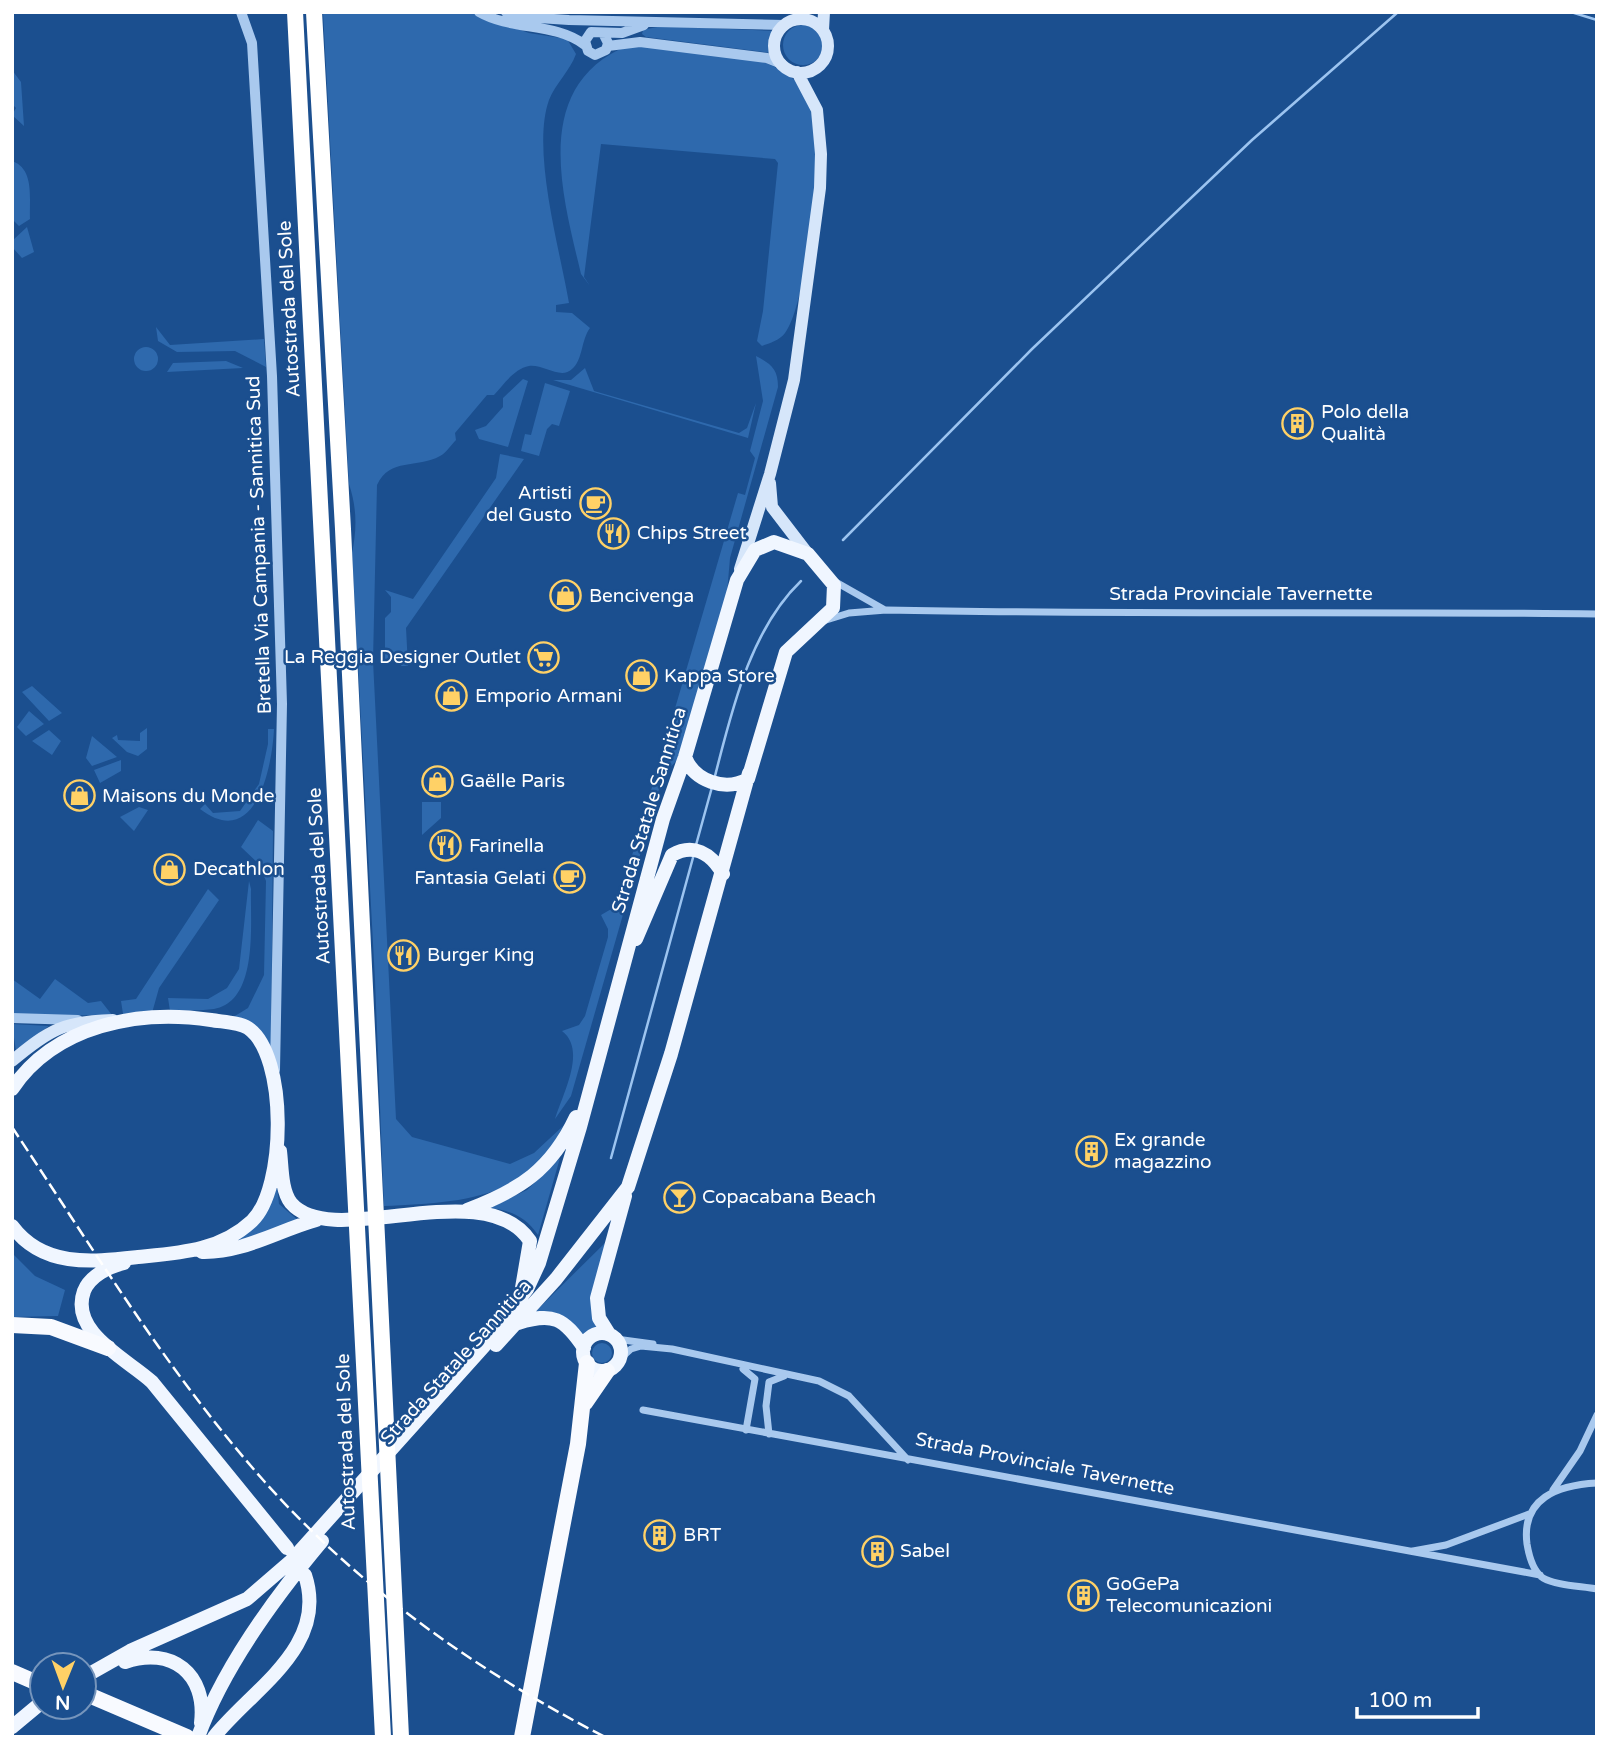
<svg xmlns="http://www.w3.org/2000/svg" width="1609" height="1749" font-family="'Varela Round',sans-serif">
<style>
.green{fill:#2e69ad}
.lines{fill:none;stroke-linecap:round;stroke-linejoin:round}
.stream{stroke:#9cc4f0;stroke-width:2.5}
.minor{stroke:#a9c9ee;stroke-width:7}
.tertiary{stroke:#a9c9ee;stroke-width:10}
.secondary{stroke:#d6e6fa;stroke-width:12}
.primary{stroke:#f0f6ff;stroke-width:14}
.trunk{stroke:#f8faff;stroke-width:16}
.motorway{stroke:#fff;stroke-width:16}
.rail{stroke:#fff;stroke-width:2.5;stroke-dasharray:12 5;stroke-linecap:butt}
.labels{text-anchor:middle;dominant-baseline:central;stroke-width:5;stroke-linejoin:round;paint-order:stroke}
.street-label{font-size:19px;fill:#fff;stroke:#1b4f8f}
.poi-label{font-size:19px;fill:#fff;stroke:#1b4f8f;text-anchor:start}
</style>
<rect width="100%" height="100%" fill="#1b4f8f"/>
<path class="green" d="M 323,12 L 468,12 L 529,33 L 567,39 L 576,54 C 570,71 555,84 549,100 C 531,150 560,250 569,303 L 556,305 L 556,312 L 572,313 L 590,328 C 581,340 583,360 572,369 C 561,380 543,364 529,366 C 514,369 504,384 494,395 L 487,395 L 455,433 L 456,440 C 451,445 446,453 440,456 C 417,469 390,457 377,485 L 373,661 L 396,1119 L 412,1137 L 510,1164 L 534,1153 L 563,1126 C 528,1202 456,1202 384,1206 L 375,980 L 352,553 C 357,529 357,508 349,484 Z
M783 45a20 20 0 1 1 40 0a20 20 0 1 1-40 0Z
M 661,26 L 775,31 L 770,43 L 771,53 L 646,37 L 642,34 L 643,30 Z
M 629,45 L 753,59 C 780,66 807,82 814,112 C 822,151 808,302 785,333 C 780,340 770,343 762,346 L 757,341 L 763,311 L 778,163 L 775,159 L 601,144 L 584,277 L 590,286 L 581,274 C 562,194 530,85 629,45 Z
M 12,70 L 21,82 L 24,126 L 12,115 L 16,108 L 12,104 Z
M 12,161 C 35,169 29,199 30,219 L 19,226 L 12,219 Z
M 27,227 L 34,252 L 22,258 L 12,247 L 12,241 Z
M 156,327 L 170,345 L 264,339 L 266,367 L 235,351 L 177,352 L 158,341 Z
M134 359a12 12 0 1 1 24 0a12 12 0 1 1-24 0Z
M 756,356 C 771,364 778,369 778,387 L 730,558 L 727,593 L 679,758 L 663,775 L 571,1096 L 555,1119 C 563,1093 587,1050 562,1031 L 579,1025 L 585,1016 L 608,937 L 608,929 L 601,915 L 613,908 L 619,900 L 738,493 L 745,495 L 755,458 L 750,451 L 763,401 Z
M 226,361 L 243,368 L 167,372 L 173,363 Z
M 585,368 L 594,391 L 739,433 L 747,428 L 756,403 L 748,438 L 553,380 L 571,380 Z
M 523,379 L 528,381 L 508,447 L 479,439 L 475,430 L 486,426 L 503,407 L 503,398 Z
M 545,383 L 570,391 L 559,426 L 552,424 L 547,429 L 539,456 L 521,451 L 525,434 L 531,435 Z
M 500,454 L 524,459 L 406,628 L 408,666 L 401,666 L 400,655 L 391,655 L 391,664 L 385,660 L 385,618 L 391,612 L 391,597 L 385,590 L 413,599 L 496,478 Z
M 32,686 L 62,713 L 49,721 L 22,692 Z
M 29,711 L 44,724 L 26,736 L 17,727 Z
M 147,728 L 147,749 L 138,756 L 127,752 L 112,738 L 117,735 L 118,740 L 140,741 L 140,733 Z
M 268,729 L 274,729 C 272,769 255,851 200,809 L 205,804 L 213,813 L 240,811 L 259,784 L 268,744 Z
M 49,730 L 61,741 L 52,755 L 32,741 Z
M 92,736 L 117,757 L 92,766 L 86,758 Z
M 121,760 L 121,771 L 100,783 L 94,770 Z
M 422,802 L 441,802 L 441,818 L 422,835 Z
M 139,807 L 148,810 L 134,831 L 120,817 Z
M 258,820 L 273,831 L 271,1060 L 230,1019 L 248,1008 L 264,975 L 266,881 L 259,864 L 241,847 Z
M 249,881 L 251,889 C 250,923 259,1001 214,1009 C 200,1011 184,1010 170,1011 L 168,998 L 208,999 L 227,988 L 239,969 Z
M 208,889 L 219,900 L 159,988 L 152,1013 L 123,1014 L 121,1001 L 136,999 Z
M 12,979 L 40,999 L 55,979 L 88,1003 L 101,1001 L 112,1015 L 17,1016 L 12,1014 Z
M 12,1024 L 49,1026 L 16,1051 Z
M 560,1158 L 538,1235 C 525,1216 510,1210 488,1208 L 527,1190 Z
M 275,1168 L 279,1204 L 299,1221 L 234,1245 Z
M 608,1240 C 600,1268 583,1300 597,1329 L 584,1337 L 534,1313 Z
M 12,1253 L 35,1276 L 65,1290 L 58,1316 L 12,1317 Z
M592 1353a10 10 0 1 1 20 0a10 10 0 1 1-20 0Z"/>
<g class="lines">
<path class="stream" d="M 1571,12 L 1597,20
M 843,540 L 1032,349 L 1252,140 L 1398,12
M 715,776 C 732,710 750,630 801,581
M 696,845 L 712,787
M 611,1158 L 694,854"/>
<path class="minor" d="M 834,581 L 885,610
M 823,621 L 849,613 L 886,610 C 1123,615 1360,611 1597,614
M 616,1339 L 653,1344
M 621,1358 L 631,1349 L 641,1346 L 672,1349 L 819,1381 L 849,1396 L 908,1460
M 743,1369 L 755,1379 L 746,1430
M 643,1410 L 1540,1575
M 769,1434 L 766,1406 L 769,1382 L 784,1376
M 1597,1483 C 1558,1485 1521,1498 1527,1544 C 1529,1556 1533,1571 1543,1578 C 1557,1586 1581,1586 1597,1589
M 1553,1490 L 1580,1451 L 1597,1415
M 1413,1551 L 1446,1545 L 1529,1514"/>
<path class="tertiary" d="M 241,12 L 252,43 L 272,376 L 282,704 L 275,1070
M 479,12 C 512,31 555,22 585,45
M 506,12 L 523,17 L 569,20 L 784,25
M 603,33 L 608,43 L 606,50 L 595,55 L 588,51 L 585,41 L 591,32 L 622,33 L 644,25
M 608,46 L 640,42 L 767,58 L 782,64
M 12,1018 L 78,1020"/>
<path class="secondary" d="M774 46a27 27 0 1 1 54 0a27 27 0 1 1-54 0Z
M 823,30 L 824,12
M 770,483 L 772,507 L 808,554
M 740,569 L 770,474 L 794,380 L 820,188 L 821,154 L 817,110 L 797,72
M 12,1061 C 49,1030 64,1021 113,1020"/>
<path class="primary" d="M 636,939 L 672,855 C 693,843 711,853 723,874
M 12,1089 C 55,1025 139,1009 211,1020 C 222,1022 239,1022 248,1028 C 288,1055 286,1189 252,1221 C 220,1251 179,1253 138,1257 C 92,1262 43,1268 12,1226
M 280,1151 C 282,1167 281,1190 291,1203 C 333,1252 484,1172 530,1241 L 522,1288
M 467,1210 C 520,1190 551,1170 576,1117
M 202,1252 C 243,1253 277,1231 316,1220
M 124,1263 C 108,1267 90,1276 84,1291 C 69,1332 127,1359 152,1382 L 287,1548
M 518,1323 C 553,1312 564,1318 584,1348
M583 1352a19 19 0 1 1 38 0a19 19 0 1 1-38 0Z
M 609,1334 L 599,1318 L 597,1298 L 625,1196
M 496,1345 L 556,1279 L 628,1187 L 671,1054 L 749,773
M 125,1662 C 172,1646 207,1674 201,1723
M 84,1677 L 130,1651 L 247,1599 L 291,1561 L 484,1346 L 527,1289 L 539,1263 L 580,1127 L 663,819 L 685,757 L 737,580 L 755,550 L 774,542 L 808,554 L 834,585 L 833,608 L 786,652 L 748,779 C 725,792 694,781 685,757
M 12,1727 L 42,1702
M 198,1737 C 223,1668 275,1597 322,1541
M 214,1737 C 252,1689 329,1647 305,1575"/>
<path class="trunk" d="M 12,1325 L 51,1327 L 108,1348
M 585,1403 L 607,1371
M 12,1672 L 42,1685
M 84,1693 L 187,1737
M 522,1737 L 578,1444 L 587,1363"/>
<path class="motorway" d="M 295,12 L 383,1737
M 314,12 L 343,529 L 401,1737"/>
<path class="rail" d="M 12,1127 C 92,1247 168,1373 264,1481 C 360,1589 477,1671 605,1737"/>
</g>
<defs>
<symbol id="building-ring" viewBox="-11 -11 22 22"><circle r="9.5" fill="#1b4f8f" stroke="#ffd166" stroke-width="1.5"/><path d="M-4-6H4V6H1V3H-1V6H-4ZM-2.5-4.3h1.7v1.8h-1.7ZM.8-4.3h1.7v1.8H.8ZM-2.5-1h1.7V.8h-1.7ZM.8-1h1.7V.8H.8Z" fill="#ffd166"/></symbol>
<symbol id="cafe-ring" viewBox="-11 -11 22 22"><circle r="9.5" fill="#1b4f8f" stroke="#ffd166" stroke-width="1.5"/><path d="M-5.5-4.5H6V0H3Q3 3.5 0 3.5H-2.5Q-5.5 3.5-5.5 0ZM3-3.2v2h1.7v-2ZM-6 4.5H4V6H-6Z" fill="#ffd166"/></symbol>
<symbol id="restaurant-ring" viewBox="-11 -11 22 22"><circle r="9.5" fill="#1b4f8f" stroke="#ffd166" stroke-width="1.5"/><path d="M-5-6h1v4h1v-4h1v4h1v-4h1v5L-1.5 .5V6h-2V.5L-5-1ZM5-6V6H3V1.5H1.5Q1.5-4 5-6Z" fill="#ffd166"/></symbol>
<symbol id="shop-ring" viewBox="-11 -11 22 22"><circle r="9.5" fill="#1b4f8f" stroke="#ffd166" stroke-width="1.5"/><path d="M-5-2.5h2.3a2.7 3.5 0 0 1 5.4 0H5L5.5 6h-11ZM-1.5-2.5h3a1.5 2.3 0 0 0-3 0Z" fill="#ffd166"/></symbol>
<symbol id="supermarket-ring" viewBox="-11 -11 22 22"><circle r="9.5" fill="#1b4f8f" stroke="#ffd166" stroke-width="1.5"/><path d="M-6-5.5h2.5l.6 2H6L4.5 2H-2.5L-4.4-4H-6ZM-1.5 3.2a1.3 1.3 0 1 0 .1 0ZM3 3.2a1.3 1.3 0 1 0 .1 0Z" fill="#ffd166"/></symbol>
<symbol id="bar-ring" viewBox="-11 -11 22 22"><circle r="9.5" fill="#1b4f8f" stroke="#ffd166" stroke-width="1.5"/><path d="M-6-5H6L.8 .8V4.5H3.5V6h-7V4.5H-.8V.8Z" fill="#ffd166"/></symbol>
</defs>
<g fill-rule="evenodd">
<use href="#building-ring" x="1280" y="406" width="35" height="35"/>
<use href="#cafe-ring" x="578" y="486" width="35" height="35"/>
<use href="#restaurant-ring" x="596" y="516" width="35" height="35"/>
<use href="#shop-ring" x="548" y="578" width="35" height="35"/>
<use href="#supermarket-ring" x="526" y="640" width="35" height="35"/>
<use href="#shop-ring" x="624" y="658" width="35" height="35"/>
<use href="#shop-ring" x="434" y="678" width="35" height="35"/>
<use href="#shop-ring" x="420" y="764" width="35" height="35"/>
<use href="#shop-ring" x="62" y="778" width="35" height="35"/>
<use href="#restaurant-ring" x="428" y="828" width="35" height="35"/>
<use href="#shop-ring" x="152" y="852" width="35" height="35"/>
<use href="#cafe-ring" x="552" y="860" width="35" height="35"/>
<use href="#restaurant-ring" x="386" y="938" width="35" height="35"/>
<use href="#building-ring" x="1074" y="1134" width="35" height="35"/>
<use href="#bar-ring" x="662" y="1180" width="35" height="35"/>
<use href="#building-ring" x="642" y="1518" width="35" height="35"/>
<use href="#building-ring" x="860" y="1534" width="35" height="35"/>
<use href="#building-ring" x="1066" y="1578" width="35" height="35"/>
</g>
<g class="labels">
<g class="street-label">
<text transform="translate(289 309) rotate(-93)">Autostrada del Sole</text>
<text transform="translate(259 545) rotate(-92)">Bretella Via Campania - Sannitica Sud</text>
<text x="1241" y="594">Strada Provinciale Tavernette</text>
<text transform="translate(649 810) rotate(-73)">Strada Statale Sannitica</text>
<text transform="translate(319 876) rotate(-93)">Autostrada del Sole</text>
<text transform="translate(456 1362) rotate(-48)">Strada Statale Sannitica</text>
<text transform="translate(346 1442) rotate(-92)">Autostrada del Sole</text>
<text transform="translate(1045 1464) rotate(11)">Strada Provinciale Tavernette</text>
</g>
<g class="poi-label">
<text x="1321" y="412">Polo della<tspan x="1321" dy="22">Qualità</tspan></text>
<text x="572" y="493" text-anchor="end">Artisti<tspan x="572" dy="22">del Gusto</tspan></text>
<text x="637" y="533">Chips Street</text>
<text x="589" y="596">Bencivenga</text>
<text x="521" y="657" text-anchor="end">La Reggia Designer Outlet</text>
<text x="664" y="676">Kappa Store</text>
<text x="475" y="696">Emporio Armani</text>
<text x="460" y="781">Gaëlle Paris</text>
<text x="102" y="796">Maisons du Monde</text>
<text x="469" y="846">Farinella</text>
<text x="193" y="869">Decathlon</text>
<text x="546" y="878" text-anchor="end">Fantasia Gelati</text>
<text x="427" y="955">Burger King</text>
<text x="1114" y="1140">Ex grande<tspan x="1114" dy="22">magazzino</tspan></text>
<text x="702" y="1197">Copacabana Beach</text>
<text x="683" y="1535">BRT</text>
<text x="900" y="1551">Sabel</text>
<text x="1106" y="1584">GoGePa<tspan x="1106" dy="22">Telecomunicazioni</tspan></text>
</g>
</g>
<rect width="1609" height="1749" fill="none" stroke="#ffffff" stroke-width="28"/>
<g transform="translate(63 1686) rotate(181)"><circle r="33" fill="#1b4f8f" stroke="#7695bc" stroke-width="2"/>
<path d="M0-5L12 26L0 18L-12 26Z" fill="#ffd166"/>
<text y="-10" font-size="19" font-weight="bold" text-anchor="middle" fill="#ffffff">N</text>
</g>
<path d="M1357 1707v10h121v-10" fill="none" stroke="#ffffff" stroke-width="3.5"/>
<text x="1368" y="1707" font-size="21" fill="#ffffff" stroke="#1b4f8f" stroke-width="5" paint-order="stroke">100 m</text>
</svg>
